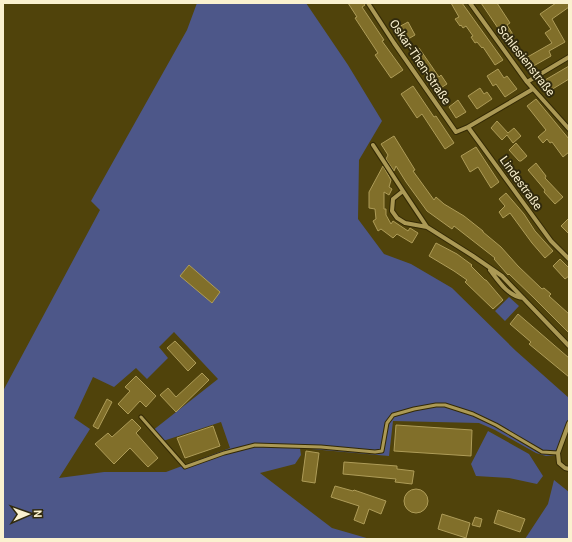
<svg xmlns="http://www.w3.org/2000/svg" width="572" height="542" font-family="Roboto,sans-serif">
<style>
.green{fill:#4d5789;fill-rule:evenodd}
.building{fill:#816f2a;stroke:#ae9c58}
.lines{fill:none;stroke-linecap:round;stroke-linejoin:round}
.lane-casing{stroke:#332904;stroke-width:5}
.street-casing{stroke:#332904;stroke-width:6}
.lane{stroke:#ab9955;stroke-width:3}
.street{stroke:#ab9955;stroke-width:4}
.labels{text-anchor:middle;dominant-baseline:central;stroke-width:4;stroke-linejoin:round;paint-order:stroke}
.street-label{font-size:12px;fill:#faf1cf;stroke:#312a0d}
</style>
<rect width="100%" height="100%" fill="#50430b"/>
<path class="green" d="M 197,3 L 306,3 L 348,65 L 382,121 L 359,160 L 358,219 L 384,254 L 411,264 L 452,288 L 516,351 L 569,398 L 569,417 L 556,455 L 546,456 L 536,453 L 495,430 L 479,423 L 393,421 L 389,456 L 300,448 L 301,455 L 295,464 L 260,473 L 332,528 L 370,539 L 3,539 L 3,391 L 100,210 L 91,201 L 187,30 ZM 174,332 L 218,379 L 152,431 L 160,442 L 221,422 L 230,448 L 166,472 L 104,472 L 59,478 L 90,429 L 74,418 L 93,377 L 114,387 L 136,368 L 147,379 L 168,358 L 159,347 Z
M 509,297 L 519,306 L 505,321 L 495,311 Z
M 488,431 L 529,454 L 543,476 L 537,484 L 509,478 L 476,476 L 471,464 Z
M 554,480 L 569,492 L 569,539 L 525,539 L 548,504 Z"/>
<path class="building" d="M 348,3 L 365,3 L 365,5 L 362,7 L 384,40 L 382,41 L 403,70 L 391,78 L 375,55 L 378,53 L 355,18 L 357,17 Z
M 451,3 L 462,3 L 503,60 L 495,65 L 483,47 L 482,48 L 477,42 L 475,43 L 471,37 L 473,36 L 466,26 L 463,28 L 461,25 L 460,26 L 455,19 L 459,17 Z
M 481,3 L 497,3 L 510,23 L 507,25 L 514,36 L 506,40 Z
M 556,3 L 569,3 L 569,7 L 552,19 L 565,42 L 549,51 L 551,56 L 530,68 L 524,59 L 552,43 L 545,33 L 551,29 L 540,14 Z
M 408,22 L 415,35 L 403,42 L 395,29 Z
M 419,48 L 439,77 L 441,75 L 447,84 L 436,91 L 411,53 Z
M 569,66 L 569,79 L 551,90 L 545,80 Z
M 498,69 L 504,78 L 507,76 L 517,89 L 505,97 L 496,84 L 493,86 L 487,76 Z
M 413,86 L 434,117 L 436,116 L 454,143 L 445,149 L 422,114 L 417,118 L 401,94 Z
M 480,88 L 484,94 L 487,92 L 492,99 L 477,109 L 468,96 Z
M 536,99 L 569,139 L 569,152 L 563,157 L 552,142 L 550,143 L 547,139 L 543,143 L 538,137 L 546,130 L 527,106 Z
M 458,100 L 466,112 L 456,118 L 449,107 Z
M 497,121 L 508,133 L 514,128 L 521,136 L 513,143 L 507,135 L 502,140 L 491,128 Z
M 394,136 L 415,170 L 413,171 L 434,200 L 436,197 L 444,204 L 464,216 L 483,231 L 483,232 L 501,247 L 518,266 L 542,289 L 544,288 L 551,294 L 549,296 L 569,314 L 569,333 L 534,298 L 509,274 L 508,275 L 494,259 L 495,258 L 454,226 L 452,229 L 427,211 L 406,182 L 396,166 L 394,171 L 386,159 L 388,155 L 381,144 Z
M 516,143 L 527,156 L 521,161 L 519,161 L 509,150 Z
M 476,147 L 499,182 L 491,188 L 478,167 L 470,172 L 461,156 Z
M 536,163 L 546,176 L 545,178 L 563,197 L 555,204 L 544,192 L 545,190 L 528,170 Z
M 383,166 L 391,180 L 389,187 L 392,189 L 389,195 L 384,192 L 384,209 L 386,209 L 386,215 L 391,224 L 393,221 L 408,231 L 410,228 L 418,233 L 412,243 L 397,234 L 393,238 L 381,229 L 378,231 L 373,221 L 376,219 L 375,209 L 369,208 L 369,192 Z
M 506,193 L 524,214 L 535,231 L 553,251 L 545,258 L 532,243 L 510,213 L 503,218 L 499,212 L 505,206 L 499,199 Z
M 569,218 L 569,234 L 561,226 Z
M 436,243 L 457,254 L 472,265 L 471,266 L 485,280 L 486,280 L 503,300 L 493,309 L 465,282 L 467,280 L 454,271 L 429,256 Z
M 560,259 L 569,268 L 569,276 L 565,279 L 553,266 Z
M 189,265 L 220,292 L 212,303 L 180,276 Z
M 518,314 L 569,358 L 569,377 L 529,344 L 531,342 L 510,324 Z
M 175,341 L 196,363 L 188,371 L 167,348 Z
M 202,373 L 209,380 L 176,412 L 160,395 L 168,388 L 176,397 Z
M 136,376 L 156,396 L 146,407 L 140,401 L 128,414 L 118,404 L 130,391 L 125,387 Z
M 107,399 L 112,402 L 98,429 L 93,426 Z
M 132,419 L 141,428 L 136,433 L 158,458 L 148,467 L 130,448 L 114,464 L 95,444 L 108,433 L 112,437 Z
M 396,425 L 472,430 L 471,456 L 394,451 Z
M 213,426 L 220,446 L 185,458 L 177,438 Z
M 306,451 L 319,453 L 315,483 L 302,481 Z
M 344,462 L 397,466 L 397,469 L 414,471 L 412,484 L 395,482 L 396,479 L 343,474 Z
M 335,486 L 353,491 L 354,490 L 386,501 L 381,514 L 369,509 L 364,524 L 354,520 L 359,506 L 331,497 Z
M404 501a12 12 0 1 1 24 0a12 12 0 1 1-24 0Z
M 498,510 L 525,519 L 520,532 L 494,523 Z
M 442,514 L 470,523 L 466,538 L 438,529 Z
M 475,517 L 482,519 L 480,527 L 472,525 Z"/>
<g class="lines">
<defs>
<path id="lane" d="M 141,417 L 185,467 L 224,453 L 255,445 L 321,447 L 375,452 L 382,451 L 387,423 L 393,415 L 414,409 L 436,405 L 445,405 L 473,414 L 496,425 L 542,452 L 558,453"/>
<path id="street" d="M 368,3 L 394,43 L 456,132 L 468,127 L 551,241 L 569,259
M 470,3 L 527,82 L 569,129
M 527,82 L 569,57
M 468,127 L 533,89
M 373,145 L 403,191
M 427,227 L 403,191 L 393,199 L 392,211 L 397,218 L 405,223 L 427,227 L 473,256 L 502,276 L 569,346
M 490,270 C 499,282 508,296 523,298
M 569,423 L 558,453 L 559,463 L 565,468 L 569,469"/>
</defs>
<use href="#lane" class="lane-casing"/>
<use href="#street" class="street-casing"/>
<use href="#lane" class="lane"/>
<use href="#street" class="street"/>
</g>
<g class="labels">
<g class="street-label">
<text transform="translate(526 61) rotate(52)">Schlesienstraße</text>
<text transform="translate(420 62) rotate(56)">Oskar-Then-Straße</text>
<text transform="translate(521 183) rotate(54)">Lindestraße</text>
</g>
</g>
<rect width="572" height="542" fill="none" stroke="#faf1cf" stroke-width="8"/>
<g transform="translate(28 514) rotate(88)" stroke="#312a0d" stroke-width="3" paint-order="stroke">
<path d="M0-3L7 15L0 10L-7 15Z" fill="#faf1cf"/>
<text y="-6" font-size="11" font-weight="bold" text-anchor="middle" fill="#faf1cf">N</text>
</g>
</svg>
